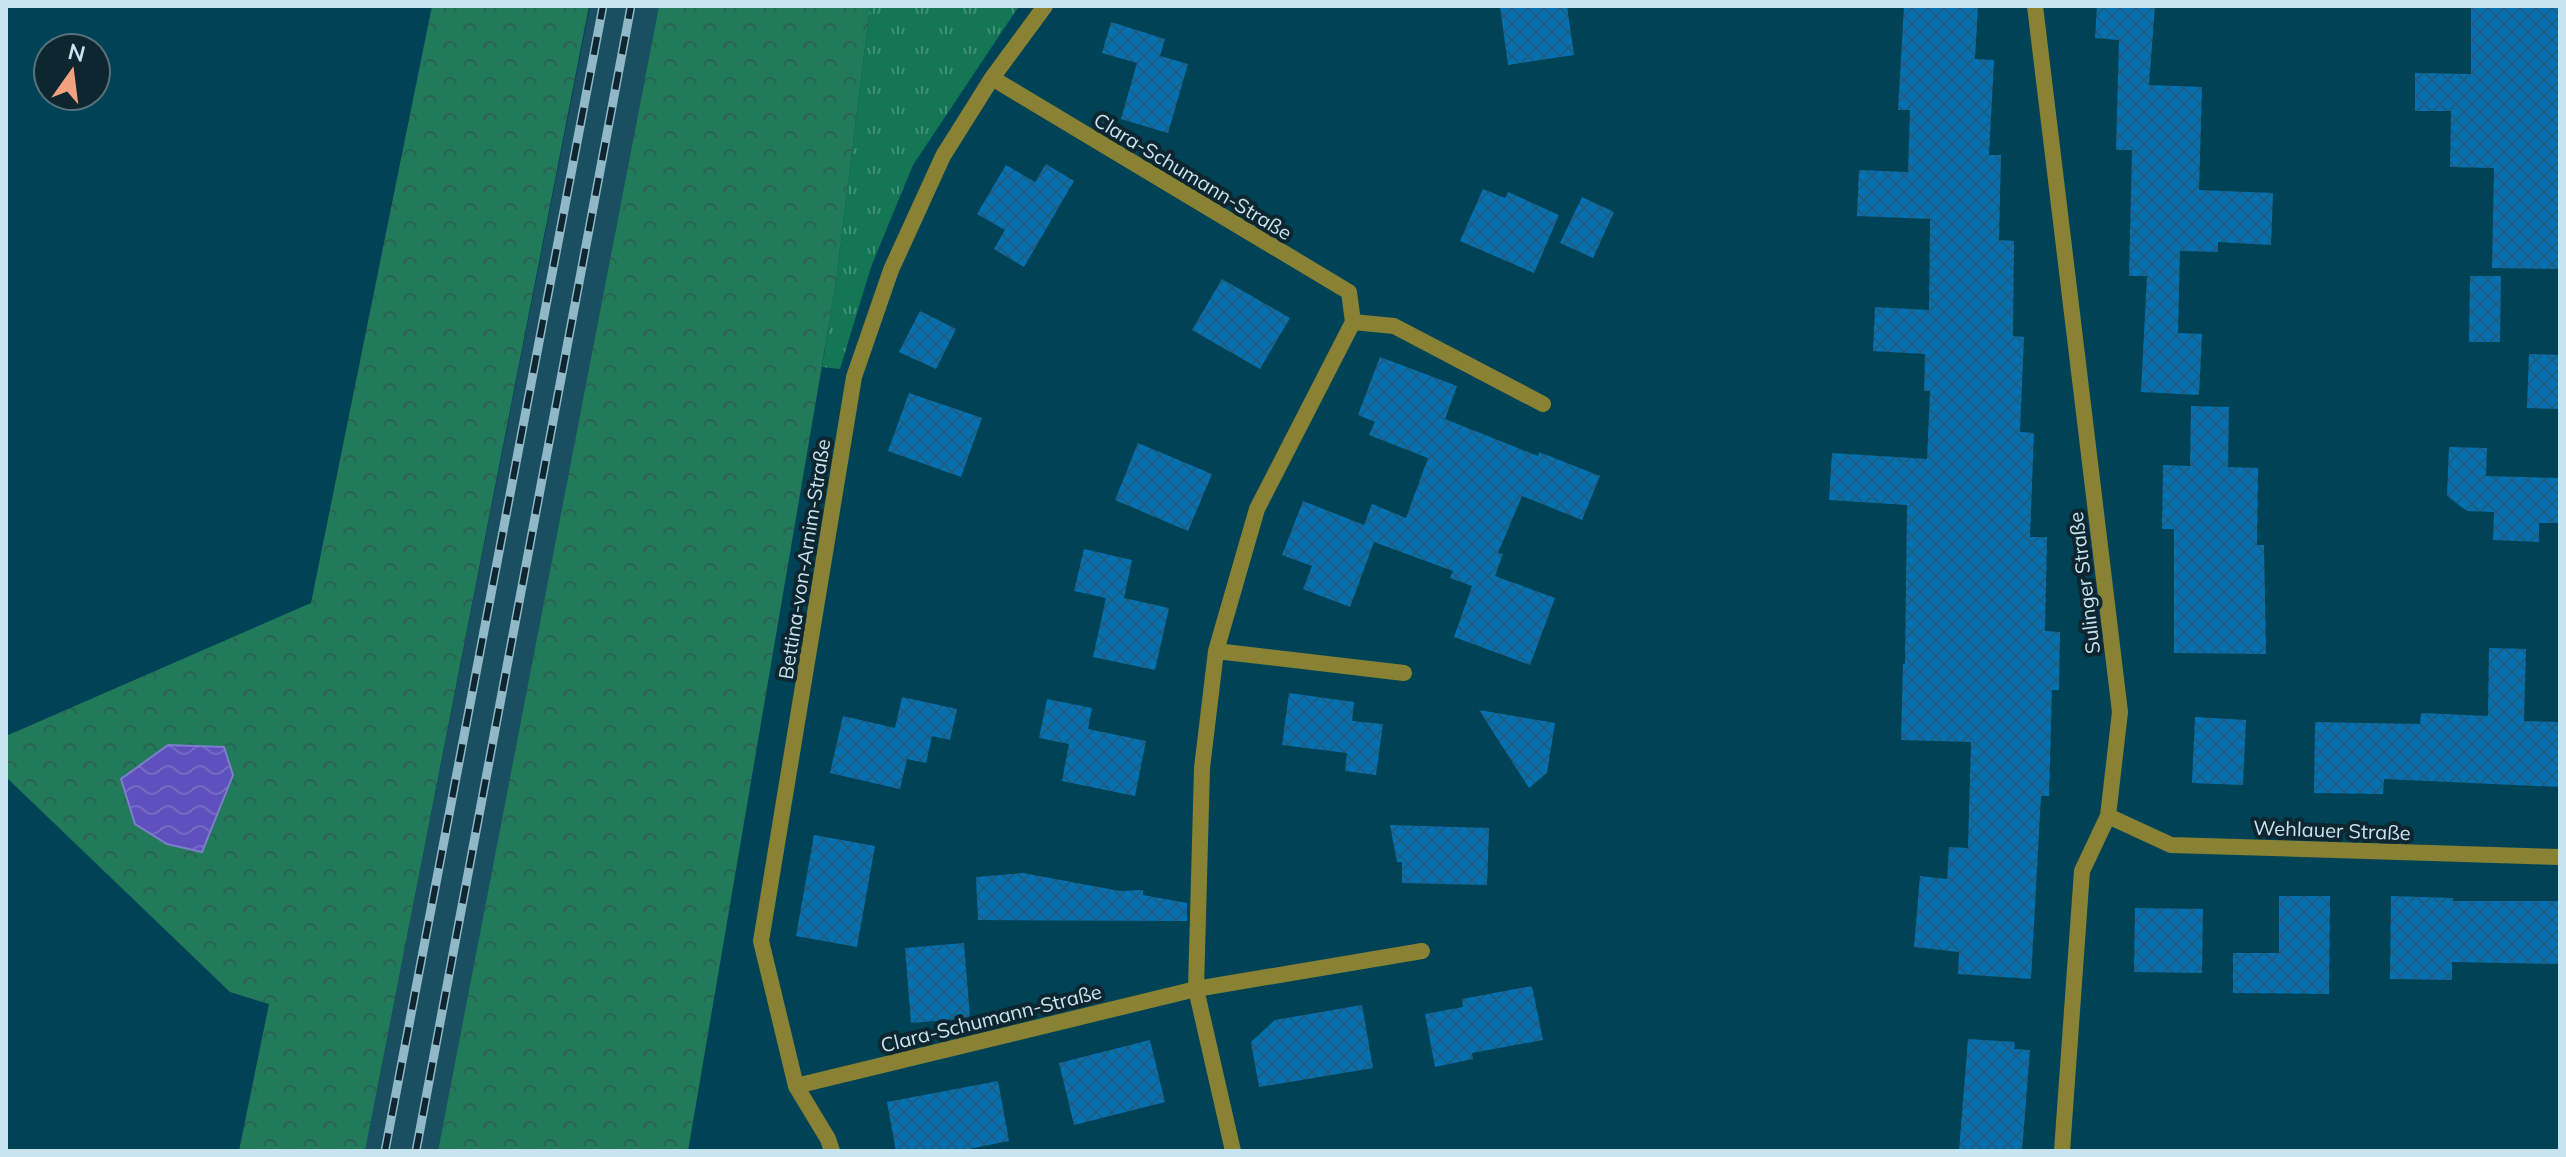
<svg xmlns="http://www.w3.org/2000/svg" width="2566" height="1157" font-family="Mulish,sans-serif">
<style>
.built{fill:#1a4f61}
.grass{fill:url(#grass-tufts)}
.forest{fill:url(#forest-crowns)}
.water{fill:url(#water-waves);stroke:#7e7dcc;stroke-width:2}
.building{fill:url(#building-cross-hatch)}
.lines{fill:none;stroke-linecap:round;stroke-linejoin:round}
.service{stroke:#898234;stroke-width:16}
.minor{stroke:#898234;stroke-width:16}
.rail-casing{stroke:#91b8c6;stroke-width:9}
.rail{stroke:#0e262f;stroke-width:6;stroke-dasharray:18;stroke-linecap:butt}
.labels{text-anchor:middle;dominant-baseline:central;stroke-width:8;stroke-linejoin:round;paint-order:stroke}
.street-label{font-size:20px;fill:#c7e4f0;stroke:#0e262f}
</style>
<defs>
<pattern id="grass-tufts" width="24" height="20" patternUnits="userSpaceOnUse" patternTransform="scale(2)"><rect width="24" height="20" fill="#137655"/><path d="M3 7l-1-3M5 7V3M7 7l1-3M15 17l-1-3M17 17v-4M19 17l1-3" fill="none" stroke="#3f9076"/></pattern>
<pattern id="forest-crowns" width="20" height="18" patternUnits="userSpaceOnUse" patternTransform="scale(2)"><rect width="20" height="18" fill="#217b5b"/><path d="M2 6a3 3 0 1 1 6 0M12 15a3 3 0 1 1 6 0" fill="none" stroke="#2d6252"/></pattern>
<pattern id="water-waves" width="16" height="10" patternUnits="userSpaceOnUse" patternTransform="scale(2)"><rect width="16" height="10" fill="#5e51bd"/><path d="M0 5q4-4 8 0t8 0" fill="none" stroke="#746ac6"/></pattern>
<pattern id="building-cross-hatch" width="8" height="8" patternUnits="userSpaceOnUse" patternTransform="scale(2)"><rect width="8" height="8" fill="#0671b1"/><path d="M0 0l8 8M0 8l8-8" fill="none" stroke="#1e5d82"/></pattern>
</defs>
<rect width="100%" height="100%" fill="#004356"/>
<path class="built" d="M 590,6 L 659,6 L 458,1049 L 438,1151 L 365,1151 Z"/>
<path class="grass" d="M 870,6 L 1019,6 L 913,165 L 871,267 L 840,369 L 822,367 L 835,289 Z"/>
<path class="forest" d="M 432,6 L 589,6 L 365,1151 L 239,1151 L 269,1004 L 230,992 L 6,777 L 6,736 L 311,603 Z
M 659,6 L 870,6 L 835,289 L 688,1151 L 438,1151 Z"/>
<path class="water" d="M 168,745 L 224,747 L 233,775 L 202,852 L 167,844 L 135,824 L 121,779 Z"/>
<path class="building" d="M 1500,6 L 1567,6 L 1574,55 L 1508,65 Z
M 1904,6 L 1978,6 L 1975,59 L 1994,60 L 1989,155 L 2001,155 L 1999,240 L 2014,241 L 2013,336 L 2024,337 L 2020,432 L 2034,433 L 2030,537 L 2047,537 L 2045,631 L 2060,632 L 2059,690 L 2052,690 L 2049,796 L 2041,796 L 2031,979 L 1958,974 L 1959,952 L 1914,947 L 1920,876 L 1947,879 L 1949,847 L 1968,848 L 1971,742 L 1901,740 L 1903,664 L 1905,664 L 1907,505 L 1829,500 L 1832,453 L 1927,459 L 1930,391 L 1924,391 L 1925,354 L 1873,351 L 1875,307 L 1929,310 L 1930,219 L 1857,216 L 1859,170 L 1908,172 L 1910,110 L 1898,110 Z
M 2097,6 L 2155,6 L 2149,85 L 2202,87 L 2199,190 L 2273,193 L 2271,245 L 2218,242 L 2218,252 L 2180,251 L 2178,333 L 2202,334 L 2199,395 L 2141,392 L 2147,276 L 2129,276 L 2132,150 L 2116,150 L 2119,40 L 2095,38 Z
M 2471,6 L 2560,6 L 2560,269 L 2492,268 L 2494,168 L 2450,167 L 2451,111 L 2415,111 L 2415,73 L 2471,74 Z
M 1111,22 L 1165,39 L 1160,56 L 1188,64 L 1168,133 L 1121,119 L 1137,63 L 1102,53 Z
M 1046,164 L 1074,181 L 1024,267 L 994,249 L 1005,230 L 977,214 L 1006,165 L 1035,182 Z
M 1483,189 L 1505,198 L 1508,192 L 1559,215 L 1534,273 L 1460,241 Z
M 1582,197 L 1614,212 L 1593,258 L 1560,243 Z
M 2470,276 L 2501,276 L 2500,342 L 2469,342 Z
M 1222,279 L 1290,318 L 1260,369 L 1192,330 Z
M 920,311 L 956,329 L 936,369 L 899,352 Z
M 2529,354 L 2560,355 L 2560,409 L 2527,408 Z
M 1380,357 L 1457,386 L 1445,419 L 1538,456 L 1539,452 L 1600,476 L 1582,520 L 1522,496 L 1498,553 L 1503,554 L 1495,576 L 1555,598 L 1530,665 L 1454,637 L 1472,586 L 1450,578 L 1453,571 L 1374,542 L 1350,607 L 1303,589 L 1312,566 L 1282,555 L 1303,501 L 1364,525 L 1372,504 L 1406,518 L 1428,458 L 1369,435 L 1375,422 L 1358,415 Z
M 909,393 L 982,418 L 961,477 L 888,451 Z
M 2191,406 L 2229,407 L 2228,467 L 2258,468 L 2257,545 L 2264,545 L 2266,654 L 2174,653 L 2174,529 L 2162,529 L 2163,465 L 2190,466 Z
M 1138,443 L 1212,474 L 1188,531 L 1115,500 Z
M 2449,447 L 2487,448 L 2486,476 L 2560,478 L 2560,523 L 2539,523 L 2539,542 L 2493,540 L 2494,512 L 2467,511 L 2447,496 Z
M 1084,549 L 1132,560 L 1124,598 L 1169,608 L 1155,670 L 1093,657 L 1106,598 L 1074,591 Z
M 2489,648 L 2526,649 L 2524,721 L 2560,722 L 2560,787 L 2384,779 L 2383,794 L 2314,793 L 2315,722 L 2420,724 L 2421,713 L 2488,716 Z
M 1289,693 L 1354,702 L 1352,721 L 1383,724 L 1376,775 L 1345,771 L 1347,753 L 1282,745 Z
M 902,697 L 957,709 L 950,740 L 932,736 L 926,763 L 907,759 L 900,789 L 830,773 L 843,716 L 895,728 Z
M 1047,699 L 1092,708 L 1088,729 L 1146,741 L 1135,796 L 1062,781 L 1069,744 L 1039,738 Z
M 1479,710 L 1555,723 L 1547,773 L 1529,788 Z
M 2195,717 L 2246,720 L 2243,785 L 2192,783 Z
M 1390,825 L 1489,828 L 1487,885 L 1402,883 L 1402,862 L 1397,862 Z
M 814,835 L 875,846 L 857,947 L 796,936 Z
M 1023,873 L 1120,891 L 1143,890 L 1143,895 L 1187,903 L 1187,921 L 978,920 L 976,877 Z
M 2279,896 L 2330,896 L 2329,994 L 2233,993 L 2233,953 L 2279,953 Z
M 2391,896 L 2453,898 L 2453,901 L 2560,901 L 2560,964 L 2452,962 L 2452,980 L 2390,979 Z
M 2135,908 L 2203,909 L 2202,973 L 2134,972 Z
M 964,943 L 970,1018 L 911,1023 L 905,948 Z
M 1532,986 L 1543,1040 L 1472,1053 L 1473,1059 L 1435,1067 L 1425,1014 L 1463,1007 L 1462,999 Z
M 1362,1005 L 1373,1068 L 1259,1087 L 1251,1042 L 1275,1020 Z
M 1968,1039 L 2015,1042 L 2014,1049 L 2030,1050 L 2022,1151 L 1959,1151 Z
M 1150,1040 L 1165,1102 L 1074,1125 L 1059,1063 Z
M 998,1081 L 1009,1141 L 959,1151 L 896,1151 L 887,1102 Z"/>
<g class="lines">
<path class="service" d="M 1353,322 L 1394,326 L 1543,404
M 1196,989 L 1422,951"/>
<path class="minor" d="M 2035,6 L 2120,712 L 2108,816 L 2082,871 L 2062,1151
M 992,78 L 1349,292 L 1353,322 L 1257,509 L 1216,651 L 1202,768 L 1196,989 L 1233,1151
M 1216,651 L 1404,673
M 2108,816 L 2171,845 L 2560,857
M 796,1086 L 1196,989
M 832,1151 L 828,1139 L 796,1086 L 761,941 L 854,377 L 891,270 L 943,156 L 992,78 L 1045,6"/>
<defs>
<path id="rail" d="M 385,1151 L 603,6
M 416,1151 L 631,6"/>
</defs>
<use href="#rail" class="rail-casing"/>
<use href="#rail" class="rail"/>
</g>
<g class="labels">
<g class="street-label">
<text transform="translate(1193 176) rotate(31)">Clara-Schumann-Straße</text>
<text transform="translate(804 559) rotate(-81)">Bettina-von-Arnim-Straße</text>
<text transform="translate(2084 583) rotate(-97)">Sulinger Straße</text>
<text transform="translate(2332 830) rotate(2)">Wehlauer Straße</text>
<text transform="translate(991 1018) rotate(-14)">Clara-Schumann-Straße</text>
</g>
</g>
<rect width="2566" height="1157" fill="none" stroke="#c7e4f0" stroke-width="16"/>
<g transform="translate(72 72) rotate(14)"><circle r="38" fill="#0e262f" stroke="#58727c" stroke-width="2"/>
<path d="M0-6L14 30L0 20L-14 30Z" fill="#f1a17d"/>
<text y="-12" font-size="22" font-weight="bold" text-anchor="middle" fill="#c7e4f0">N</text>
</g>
</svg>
